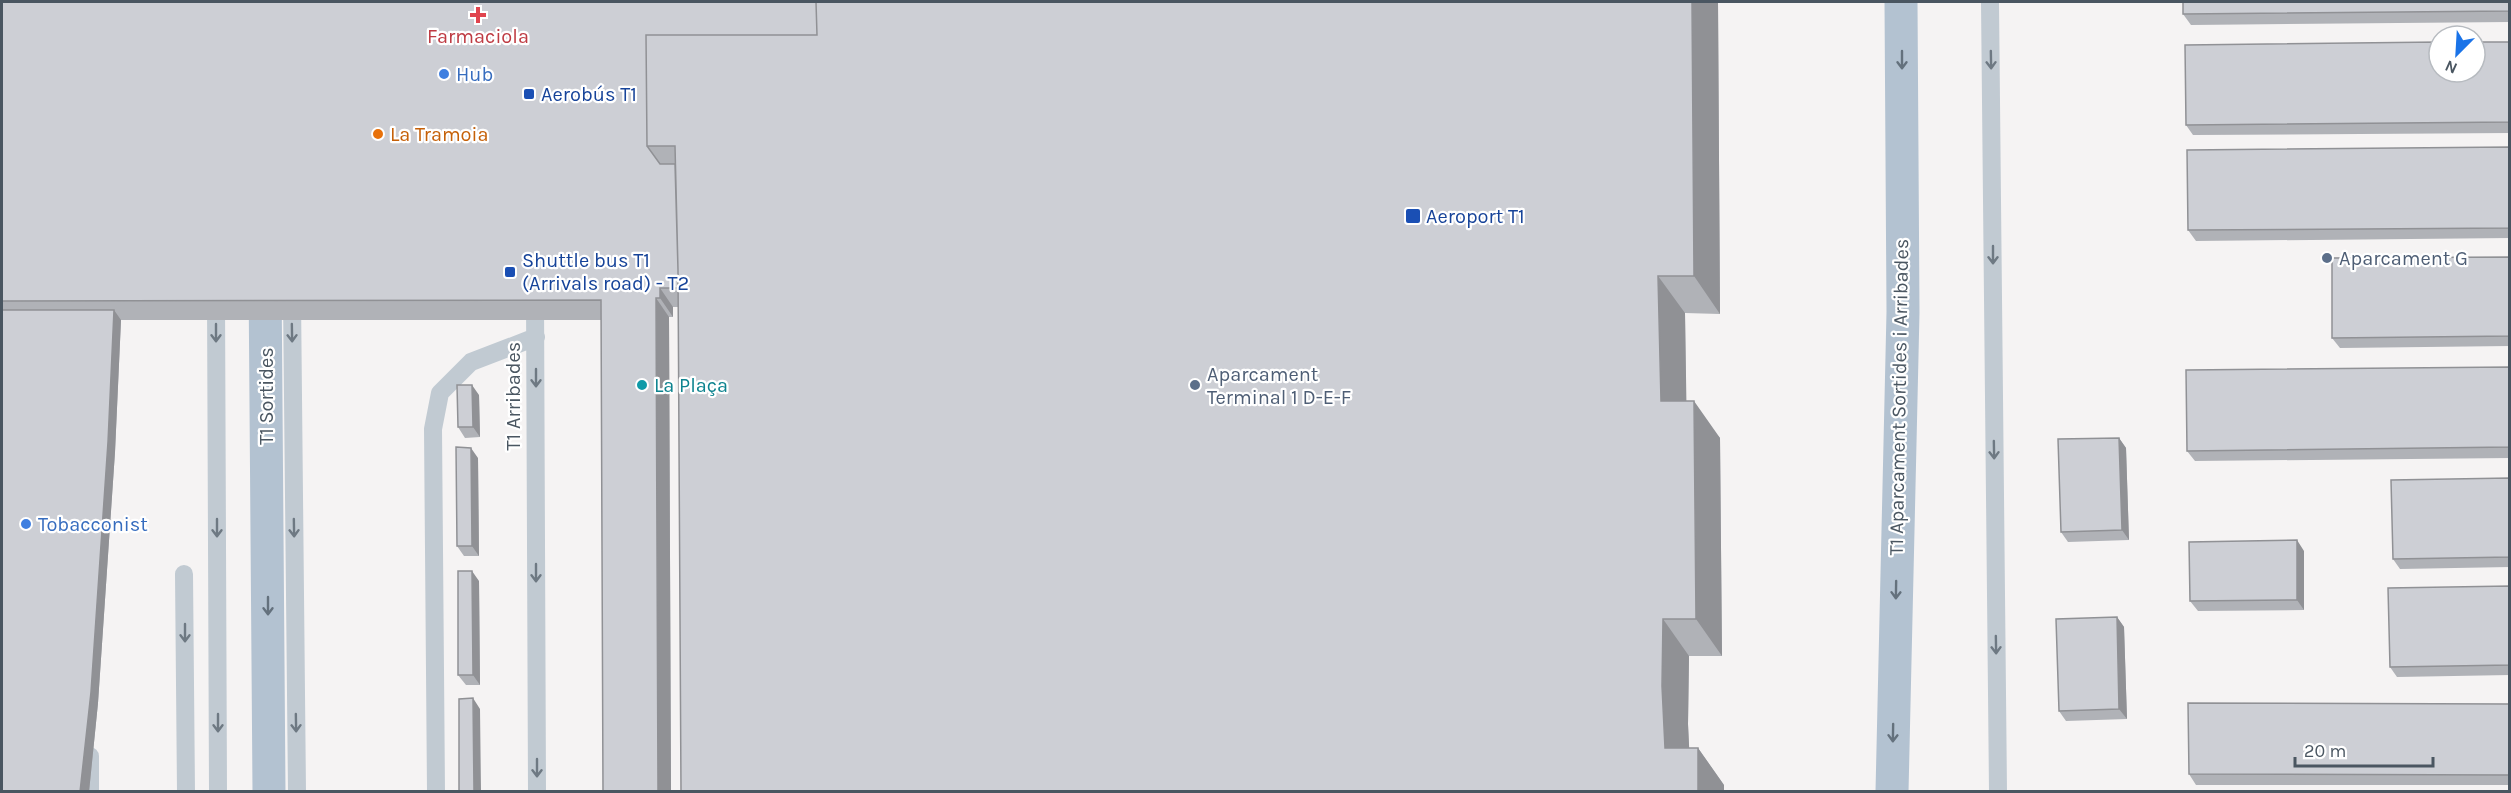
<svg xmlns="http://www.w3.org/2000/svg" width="2511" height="793" font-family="Karla,sans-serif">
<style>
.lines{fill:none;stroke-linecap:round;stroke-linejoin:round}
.lane{stroke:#c1cad2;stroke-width:18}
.primary{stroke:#b3c2d1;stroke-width:33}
.wall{fill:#b0b2b7}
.shaded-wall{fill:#909195}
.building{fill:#cdcfd5;stroke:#909195;stroke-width:1.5}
.oneway{stroke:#64717d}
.oneway2{stroke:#6e7983}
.health-dot{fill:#e0444e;stroke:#fff;stroke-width:2}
.shop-dot{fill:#3f7fe0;stroke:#fff;stroke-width:2}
.transit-dot{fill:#1a4fb4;stroke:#fff;stroke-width:2}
.food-dot{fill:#e8710a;stroke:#fff;stroke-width:2}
.service-dot{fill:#5c6f8a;stroke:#fff;stroke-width:2}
.culture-dot{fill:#0f9aa8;stroke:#fff;stroke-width:2}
.labels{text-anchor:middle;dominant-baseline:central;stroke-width:4.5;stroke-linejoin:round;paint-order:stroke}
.health-label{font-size:20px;fill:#be3a42;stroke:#fff}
.shop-label{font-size:20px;fill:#366cbe;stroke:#fff;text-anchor:start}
.transit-label{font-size:20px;fill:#164399;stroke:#fff;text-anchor:start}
.food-label{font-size:20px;fill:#c56008;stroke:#fff;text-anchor:start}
.service-label{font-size:20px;fill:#4e5e75;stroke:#fff;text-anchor:start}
.culture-label{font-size:20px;fill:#0d838f;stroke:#fff;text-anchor:start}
.street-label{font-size:20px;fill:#4a5661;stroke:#fff}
</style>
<rect width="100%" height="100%" fill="#f5f3f3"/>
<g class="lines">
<path class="lane" d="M 1990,2 L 1998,792
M 535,295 L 537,792
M 216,297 L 218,792
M 292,297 L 297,792
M 184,574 L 186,792
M 90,756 L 90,792
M 436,792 L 433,429 L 440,393 L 471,362 L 536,337"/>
<path class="primary" d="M 265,276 L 269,792
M 1892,792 L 1903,312 L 1901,2"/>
</g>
<path class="wall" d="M 2,2 L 1718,2 L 1720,314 L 1685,313 L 1686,401 L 1720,438 L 1722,656 L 1689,656 L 1688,724 L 1689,748 L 1698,748 L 1724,785 L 678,307 L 673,307 L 673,317 L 669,317 L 671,792 L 603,792 L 601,320 L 121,320 L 115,452 L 98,703 L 89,792 L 2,792 Z
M 2510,2 L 2510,22 L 2191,25 L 2183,14 Z
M 2510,42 L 2510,133 L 2193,135 L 2186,125 Z
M 2510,147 L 2510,238 L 2196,241 L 2188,230 Z
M 2510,257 L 2510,346 L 2340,348 L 2332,338 Z
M 2510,367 L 2510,458 L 2195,461 L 2187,451 Z
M 479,395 L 480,437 L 465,438 L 458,427 Z
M 2119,438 L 2126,448 L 2129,540 L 2068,542 L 2061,532 Z
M 478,458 L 479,556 L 464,556 L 457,546 Z
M 2510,478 L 2510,567 L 2400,569 L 2393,559 Z
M 2304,551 L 2304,610 L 2198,611 L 2190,601 Z
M 479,581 L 480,685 L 466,685 L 458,675 Z
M 2510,586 L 2510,675 L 2397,677 L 2390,667 Z
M 2117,617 L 2124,627 L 2127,719 L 2066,721 L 2059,711 Z
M 2510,704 L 2510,785 L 2196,785 L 2189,774 Z"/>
<path class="shaded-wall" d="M 1692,2 L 1718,2 L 1720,314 L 1694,276 Z
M 1658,276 L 1685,313 L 1687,439 L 1661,401 Z
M 660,288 L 673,307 L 673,317 L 660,298 Z
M 656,298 L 669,317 L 671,792 L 658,792 Z
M 114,310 L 121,320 L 115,452 L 98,703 L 89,792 L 80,792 Z
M 472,385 L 479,395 L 480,437 L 473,427 Z
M 1694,401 L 1720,438 L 1722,656 L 1696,619 Z
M 2119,438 L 2126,448 L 2129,540 L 2122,530 Z
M 471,448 L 478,458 L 479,556 L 472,546 Z
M 2297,540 L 2304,551 L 2304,610 L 2297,600 Z
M 472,571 L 479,581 L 480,685 L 473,675 Z
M 2117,617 L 2124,627 L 2127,719 L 2119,709 Z
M 1663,619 L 1689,656 L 1688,724 L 1691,785 L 1665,748 L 1662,686 Z
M 473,698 L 480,709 L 481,792 L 474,792 Z
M 1698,748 L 1724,785 L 1724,792 L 1698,792 Z"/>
<path class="building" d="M 2,2 L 816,2 L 817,35 L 646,35 L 647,146 L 660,164 L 675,164 L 678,270 L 678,288 L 660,288 L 660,298 L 656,298 L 658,792 L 603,792 L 601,300 L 2,301 Z
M 816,2 L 1692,2 L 1694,276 L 1658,276 L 1661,401 L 1694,401 L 1696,619 L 1663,619 L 1662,686 L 1665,748 L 1698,748 L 1698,792 L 681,792 L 678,270 L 675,146 L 647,146 L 646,35 L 817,35 Z
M 2183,2 L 2510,2 L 2510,11 L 2183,14 Z
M 2439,42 L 2439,72 L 2475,72 L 2475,42 L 2510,42 L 2510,122 L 2186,125 L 2185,45 Z
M 2510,147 L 2510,228 L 2188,230 L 2187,150 Z
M 2510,257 L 2510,336 L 2332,338 L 2332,258 Z
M 2,310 L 114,310 L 108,442 L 91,692 L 80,792 L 2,792 Z
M 2510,367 L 2510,447 L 2187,451 L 2186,370 Z
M 457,385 L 472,385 L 473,427 L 458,427 Z
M 2119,438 L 2122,530 L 2061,532 L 2058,439 Z
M 456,447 L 471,448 L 472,546 L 457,546 Z
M 2510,478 L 2510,557 L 2393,559 L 2391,480 Z
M 2297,540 L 2297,600 L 2190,601 L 2189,542 Z
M 458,571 L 472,571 L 473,675 L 458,675 Z
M 2510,586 L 2510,665 L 2390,667 L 2388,588 Z
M 2117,617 L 2119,709 L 2059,711 L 2056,619 Z
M 473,698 L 474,792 L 459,792 L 459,699 Z
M 2188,703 L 2510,704 L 2510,775 L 2189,774 Z"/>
<defs><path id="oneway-shaft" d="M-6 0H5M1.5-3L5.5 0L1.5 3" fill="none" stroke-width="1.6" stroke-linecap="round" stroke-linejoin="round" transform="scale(1.5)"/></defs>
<g class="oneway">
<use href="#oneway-shaft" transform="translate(1902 60) rotate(90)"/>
<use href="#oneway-shaft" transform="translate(1896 590) rotate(91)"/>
<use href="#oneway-shaft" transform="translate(268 606) rotate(90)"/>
<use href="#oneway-shaft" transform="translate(1893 733) rotate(91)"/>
</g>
<g class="oneway2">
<use href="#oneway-shaft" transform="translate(1991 60) rotate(89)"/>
<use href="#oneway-shaft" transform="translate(1993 255) rotate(90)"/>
<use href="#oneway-shaft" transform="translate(216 333) rotate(90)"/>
<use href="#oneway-shaft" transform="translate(292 333) rotate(89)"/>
<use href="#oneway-shaft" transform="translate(536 378) rotate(90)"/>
<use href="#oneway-shaft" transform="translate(1994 450) rotate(89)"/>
<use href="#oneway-shaft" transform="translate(217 528) rotate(90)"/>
<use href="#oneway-shaft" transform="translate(294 528) rotate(89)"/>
<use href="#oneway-shaft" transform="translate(536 573) rotate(90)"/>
<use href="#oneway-shaft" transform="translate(185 633) rotate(90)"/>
<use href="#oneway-shaft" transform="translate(1996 645) rotate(89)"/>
<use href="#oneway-shaft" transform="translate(218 723) rotate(90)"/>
<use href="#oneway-shaft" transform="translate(296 723) rotate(89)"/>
<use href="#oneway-shaft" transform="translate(537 768) rotate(90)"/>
</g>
<path class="health-dot" d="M475 6h6v6h6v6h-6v6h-6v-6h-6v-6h6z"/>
<g class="shop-dot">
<circle cx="444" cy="74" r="6"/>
<circle cx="26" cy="524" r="6"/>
</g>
<g class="transit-dot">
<rect x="523" y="88" width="12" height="12" rx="3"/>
<rect x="1405" y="208" width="16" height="16" rx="3"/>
<rect x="504" y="266" width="12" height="12" rx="3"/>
</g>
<circle class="food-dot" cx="378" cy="134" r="6"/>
<g class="service-dot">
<circle cx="2327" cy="258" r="6"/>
<circle cx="1195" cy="385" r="6"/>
</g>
<circle class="culture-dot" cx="642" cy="385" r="6"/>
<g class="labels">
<g class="health-label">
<text x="478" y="36">Farmaciola</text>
</g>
<g class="shop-label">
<text x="456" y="74">Hub</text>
<text x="38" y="524">Tobacconist</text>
</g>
<g class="transit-label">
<text x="541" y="94">Aerobús T1</text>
<text x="1426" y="216">Aeroport T1</text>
<text x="522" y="260">Shuttle bus T1<tspan x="522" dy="23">(Arrivals road) - T2</tspan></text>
</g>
<g class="food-label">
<text x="390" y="134">La Tramoia</text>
</g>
<g class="service-label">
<text x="2339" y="258">Aparcament G</text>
<text x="1207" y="374">Aparcament<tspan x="1207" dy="23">Terminal 1 D-E-F</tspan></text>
</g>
<g class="culture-label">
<text x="654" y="385">La Plaça</text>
</g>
<g class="street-label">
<text transform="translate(266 396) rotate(-90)">T1 Sortides</text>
<text transform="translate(513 396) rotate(-90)">T1 Arribades</text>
<text transform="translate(1899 397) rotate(-89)">T1 Aparcament Sortides i Arribades</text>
</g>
</g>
<rect width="2511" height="793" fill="none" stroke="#4a5661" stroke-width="6"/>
<g transform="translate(2457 54) rotate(204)"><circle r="28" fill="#ffffff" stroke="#b7bbc0" stroke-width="1.5"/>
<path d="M0-4.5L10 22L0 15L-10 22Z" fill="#1a73e8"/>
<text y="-9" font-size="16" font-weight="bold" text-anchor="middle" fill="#4a5661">N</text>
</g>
<path d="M2295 757v9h138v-9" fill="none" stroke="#4a5661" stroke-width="3"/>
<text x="2304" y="757" font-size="18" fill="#4a5661" stroke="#ffffff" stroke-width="4.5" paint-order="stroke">20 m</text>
</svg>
